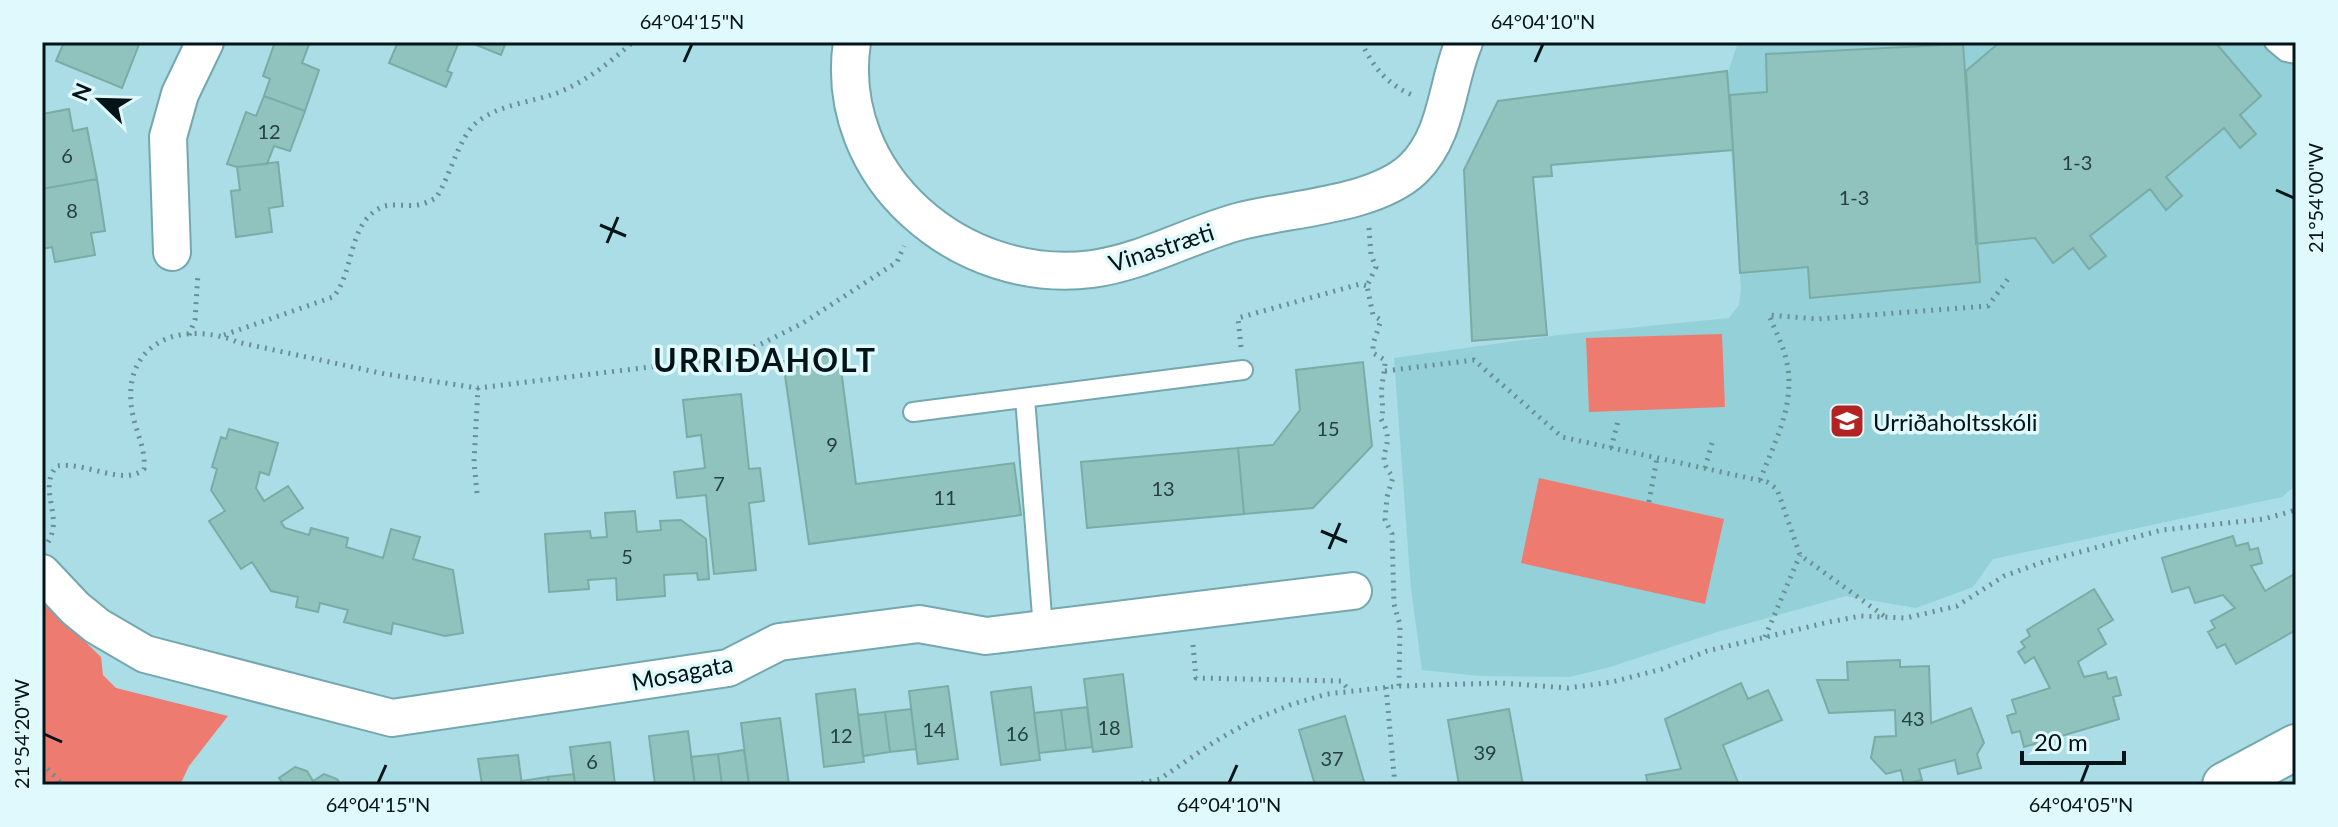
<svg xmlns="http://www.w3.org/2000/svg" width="2338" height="827" font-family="Lato,sans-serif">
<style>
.built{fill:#94d0d8}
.green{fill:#ed7b6f}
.building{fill:#90c3bd;stroke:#7aaca6;stroke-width:2}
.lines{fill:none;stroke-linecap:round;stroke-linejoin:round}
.lane-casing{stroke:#75a7ae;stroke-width:22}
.street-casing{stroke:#75a7ae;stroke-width:40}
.secondary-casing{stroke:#75a7ae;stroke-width:48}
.path{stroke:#698f95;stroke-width:5;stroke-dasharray:2 6;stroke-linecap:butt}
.lane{stroke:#fff;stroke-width:18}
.street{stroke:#fff;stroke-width:36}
.secondary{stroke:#fff;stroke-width:44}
.ticks{fill:none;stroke:#021417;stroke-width:3}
.labels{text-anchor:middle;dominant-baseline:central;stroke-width:7;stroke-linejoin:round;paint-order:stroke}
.number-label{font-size:20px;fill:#264040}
.street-label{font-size:24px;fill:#021417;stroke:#e0f9fd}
.poi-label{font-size:24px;fill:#021417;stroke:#e0f9fd;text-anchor:start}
.district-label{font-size:32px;font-weight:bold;letter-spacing:2px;fill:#021417;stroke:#e0f9fd}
.neatline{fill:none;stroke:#021417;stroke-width:3}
.ticks-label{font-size:20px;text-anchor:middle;fill:#021417}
</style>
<rect width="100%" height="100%" fill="#aadde5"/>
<path class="built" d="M 1738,42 L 2296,42 L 2296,485 L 2282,497 L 1993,559 L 1973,587 L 1916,608 L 1846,596 L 1717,632 L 1610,667 L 1569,677 L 1480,676 L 1422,670 L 1411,589 L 1394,358 L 1559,335 L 1729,318 L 1739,305 L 1741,289 L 1726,79 Z"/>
<path class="green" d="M 1722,334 L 1725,407 L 1589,412 L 1586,338 Z
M 1539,478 L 1724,519 L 1705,604 L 1521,563 Z
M 42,600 L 101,657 L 103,675 L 116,688 L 228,716 L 189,766 L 180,785 L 42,785 Z"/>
<path class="building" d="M 64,42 L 140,42 L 122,88 L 56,61 Z
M 275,42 L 310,42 L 302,63 L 319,70 L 305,111 L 264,96 L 270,79 L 263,76 Z
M 398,42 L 459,42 L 447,71 L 452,73 L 446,87 L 389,63 Z
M 469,42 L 506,42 L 501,55 Z
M 2000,42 L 2215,42 L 2261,96 L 2240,115 L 2256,134 L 2240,148 L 2224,128 L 2166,177 L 2182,196 L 2166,210 L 2150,189 L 2090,236 L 2106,256 L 2089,269 L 2073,248 L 2053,263 L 2035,238 L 1976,244 L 1966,71 Z
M 1963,44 L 1980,282 L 1810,298 L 1808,267 L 1740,273 L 1730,95 L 1767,92 L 1766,54 Z
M 1727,71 L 1733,150 L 1551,165 L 1552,176 L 1533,177 L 1547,335 L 1472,341 L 1464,170 L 1498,101 Z
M 264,96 L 305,111 L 290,151 L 274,146 L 267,164 L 237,167 L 227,164 L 246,112 L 256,116 Z
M 69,109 L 73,131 L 87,128 L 97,179 L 42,189 L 42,114 Z
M 278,162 L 283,206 L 269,208 L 272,232 L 236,237 L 231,191 L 240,190 L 237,167 Z
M 97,179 L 105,231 L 91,233 L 95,255 L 55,262 L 52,247 L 42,249 L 42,189 Z
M 839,354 L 856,484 L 1014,463 L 1021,515 L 809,544 L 783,361 Z
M 1363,362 L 1372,446 L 1313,508 L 1244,514 L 1238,448 L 1273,445 L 1300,410 L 1296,370 Z
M 741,394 L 749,469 L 760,468 L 764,501 L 749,503 L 756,570 L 714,574 L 706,495 L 677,498 L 674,472 L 705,468 L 701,435 L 687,437 L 683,400 Z
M 229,429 L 278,443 L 269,475 L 260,472 L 256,488 L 264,501 L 288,486 L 303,508 L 281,522 L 285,528 L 309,535 L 311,528 L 348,538 L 346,547 L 383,558 L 391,529 L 420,537 L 413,559 L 453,570 L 463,633 L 445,636 L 393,623 L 391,634 L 344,622 L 348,610 L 320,603 L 318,612 L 296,607 L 298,597 L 271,591 L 252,562 L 241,569 L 209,521 L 225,511 L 211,490 L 217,469 L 212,467 L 221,437 L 226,439 Z
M 1238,448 L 1244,514 L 1087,528 L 1081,462 Z
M 635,511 L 637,532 L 661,530 L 660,521 L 681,520 L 706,539 L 709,579 L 698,580 L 697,573 L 664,575 L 665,596 L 617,600 L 616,578 L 588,580 L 589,589 L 549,592 L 545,534 L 590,531 L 591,538 L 607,537 L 605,513 Z
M 2233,536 L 2236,546 L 2248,543 L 2250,550 L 2258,548 L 2262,563 L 2251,566 L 2265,591 L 2296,573 L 2296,630 L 2236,664 L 2225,644 L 2217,648 L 2208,632 L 2215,628 L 2211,621 L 2235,608 L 2223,595 L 2195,603 L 2189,587 L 2172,592 L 2162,558 Z
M 2094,589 L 2113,620 L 2098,629 L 2106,644 L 2078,662 L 2084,677 L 2106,672 L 2108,679 L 2116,677 L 2121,695 L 2113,697 L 2119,719 L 2024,747 L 2020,731 L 2012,733 L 2007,716 L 2016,713 L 2012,700 L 2050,688 L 2034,657 L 2025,663 L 2018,652 L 2025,647 L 2021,642 L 2030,636 L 2027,630 Z
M 1900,660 L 1900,667 L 1929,666 L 1931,723 L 1971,708 L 1984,743 L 1977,754 L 1981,768 L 1958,774 L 1955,760 L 1919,769 L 1922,780 L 1904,784 L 1901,770 L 1886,774 L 1871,758 L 1875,737 L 1896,736 L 1895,710 L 1829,713 L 1817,680 L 1848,680 L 1847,662 Z
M 1123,674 L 1132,747 L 1093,752 L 1084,679 Z
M 1741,683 L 1748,699 L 1768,690 L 1782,720 L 1723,745 L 1739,785 L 1648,785 L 1646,775 L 1681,769 L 1665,719 Z
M 948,686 L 958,759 L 918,764 L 909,691 Z
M 1031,687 L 1040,760 L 1001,765 L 991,692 Z
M 855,689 L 864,762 L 824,767 L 816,694 Z
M 1087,707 L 1092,747 L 1066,750 L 1061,710 Z
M 911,709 L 916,749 L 890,752 L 885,712 Z
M 1509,709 L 1523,785 L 1459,785 L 1448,720 Z
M 1061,710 L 1066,750 L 1039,753 L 1034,713 Z
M 885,712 L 890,752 L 863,756 L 858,715 Z
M 1345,716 L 1365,785 L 1315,785 L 1299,730 Z
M 780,718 L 789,785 L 749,785 L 741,723 Z
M 688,731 L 695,785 L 655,785 L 649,736 Z
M 610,742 L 615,785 L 575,785 L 570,747 Z
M 744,750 L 749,785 L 722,785 L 718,754 Z
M 718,754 L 722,785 L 695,785 L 691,757 Z
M 518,755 L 522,785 L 482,785 L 478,759 Z
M 295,767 L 307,771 L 313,781 L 324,774 L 337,779 L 341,785 L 284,785 L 279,778 Z
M 574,774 L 575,785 L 549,785 L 548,777 Z
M 548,777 L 549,785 L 522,785 L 521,781 Z"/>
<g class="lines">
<defs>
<path id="lane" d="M 2274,42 L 2286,52 L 2296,54
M 1025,398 L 1043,629
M 913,412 L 1243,370"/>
<path id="street" d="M 852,42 C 832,177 962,286 1092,269 C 1144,262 1191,234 1241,221 C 1292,208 1375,205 1413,169 C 1448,135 1446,85 1464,42
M 172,252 L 168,137 L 180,94 L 205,42
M 42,573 L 75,608 L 97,626 L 145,654 L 392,718 L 728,668 L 779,642 L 919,624 L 986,636 L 1353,591"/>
<path id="secondary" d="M 2225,785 L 2296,747"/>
</defs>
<use href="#lane" class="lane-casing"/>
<use href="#street" class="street-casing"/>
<use href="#secondary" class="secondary-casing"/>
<path class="path" d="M 1361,42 C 1374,68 1387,85 1415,96
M 1369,228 L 1371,255 L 1376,267 L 1367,286 L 1373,315 L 1381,320 L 1373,344 L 1373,353 L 1385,360 C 1385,371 1383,376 1382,386 C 1380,397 1385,407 1381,419 C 1399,450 1371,451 1393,477 L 1387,497 L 1385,520 L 1392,534 L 1394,604 L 1400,625 L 1399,686
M 189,335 L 195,320 L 198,273
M 224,335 L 333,297 C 355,272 347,225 380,208 C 391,202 406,207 418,205 C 424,204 430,201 436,198 C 450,177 458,139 476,123 C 497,105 532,102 557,93 C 587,81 609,63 633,42
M 1241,347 L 1238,318 L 1360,284 L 1367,286
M 1385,371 L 1474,360 L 1562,437 L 1767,482 L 1777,489 L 1800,555 L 1884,616
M 1611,448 L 1618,421
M 1705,468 L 1712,443
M 1760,480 C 1776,439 1798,400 1785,355 C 1781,341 1774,328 1769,315 L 1817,319 L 1988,306 L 2008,279
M 477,493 L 474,462 L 478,388
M 1649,502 L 1657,458
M 48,542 C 64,517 37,488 57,466 C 85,461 124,487 144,469 C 146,450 137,434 133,416 C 126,383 134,353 166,339 C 186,330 218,333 237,342 L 385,374 L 478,388 L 707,360 L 757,346 L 803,323 L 897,262 L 904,246
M 1765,637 L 1800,555
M 1193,645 L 1196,678 L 1341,681 L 1349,690
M 1386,687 L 1395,785
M 42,763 L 63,785
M 1134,785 L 1160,779 L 1214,742 L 1251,721 L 1290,705 L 1327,694 L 1399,686 L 1501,683 L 1568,688 L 1612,682 L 1662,669 L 1707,651 L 1829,622 L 1861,616 L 1906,618 L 1957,606 L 2004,576 L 2046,561 L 2162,530 L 2264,519 L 2296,510"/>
<use href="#lane" class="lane"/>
<use href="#street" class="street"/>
<use href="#secondary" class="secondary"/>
</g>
<path class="ticks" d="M 684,62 L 692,44M 1535,62 L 1543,44M 2276,190 L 2294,198M 600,225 L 626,236M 607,243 L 618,217M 1321,531 L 1347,542M 1329,549 L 1340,523M 44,734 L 62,742M 378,783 L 386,765M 1229,783 L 1237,765M 2081,783 L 2088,765"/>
<defs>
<symbol id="school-square" viewBox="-11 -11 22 22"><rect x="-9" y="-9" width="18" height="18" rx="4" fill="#b32321" stroke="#e0f9fd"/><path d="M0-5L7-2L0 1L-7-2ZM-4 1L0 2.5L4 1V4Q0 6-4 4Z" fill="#fff"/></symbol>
</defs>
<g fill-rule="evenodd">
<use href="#school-square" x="1827" y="401" width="40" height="40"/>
</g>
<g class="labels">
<g class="number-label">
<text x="269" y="131">12</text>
<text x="67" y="155">6</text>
<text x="2077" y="162">1-3</text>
<text x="1854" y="197">1-3</text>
<text x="72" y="210">8</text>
<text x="1328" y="428">15</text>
<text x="832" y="444">9</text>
<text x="719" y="483">7</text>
<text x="1163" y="488">13</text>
<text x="945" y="497">11</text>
<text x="627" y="556">5</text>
<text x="1913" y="718">43</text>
<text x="1109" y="727">18</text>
<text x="934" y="729">14</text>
<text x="1017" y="733">16</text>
<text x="841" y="735">12</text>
<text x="1485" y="752">39</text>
<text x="1332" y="758">37</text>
<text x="592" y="761">6</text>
</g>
<g class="street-label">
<text transform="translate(1161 247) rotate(-18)">Vinastræti</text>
<text transform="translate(682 672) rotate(-11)">Mosagata</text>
</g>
<g class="poi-label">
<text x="1873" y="421">Urriðaholtsskóli</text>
</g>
<g class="district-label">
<text x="765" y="359">URRIÐAHOLT</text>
</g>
</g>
<rect width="2338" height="827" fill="none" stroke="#e0f9fd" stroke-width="88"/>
<g transform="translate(100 100) rotate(293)" stroke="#e0f9fd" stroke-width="6" paint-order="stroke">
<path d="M0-6L14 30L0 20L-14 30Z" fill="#021417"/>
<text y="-12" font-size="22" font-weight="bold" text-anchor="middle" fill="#021417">N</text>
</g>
<path d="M2022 751v12h102v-12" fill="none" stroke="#021417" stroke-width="4"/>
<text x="2034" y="751" font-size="24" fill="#021417" stroke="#e0f9fd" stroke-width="6" paint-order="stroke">20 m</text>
<rect x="44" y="44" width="2250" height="739" class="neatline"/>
<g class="ticks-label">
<text x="692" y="29">64°04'15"N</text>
<text x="1543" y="29">64°04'10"N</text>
<text transform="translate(2316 198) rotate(-90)" y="7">21°54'00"W</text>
<text transform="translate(22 734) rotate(-90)" y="7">21°54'20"W</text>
<text x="378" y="812">64°04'15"N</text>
<text x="1229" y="812">64°04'10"N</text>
<text x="2081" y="812">64°04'05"N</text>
</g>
</svg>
